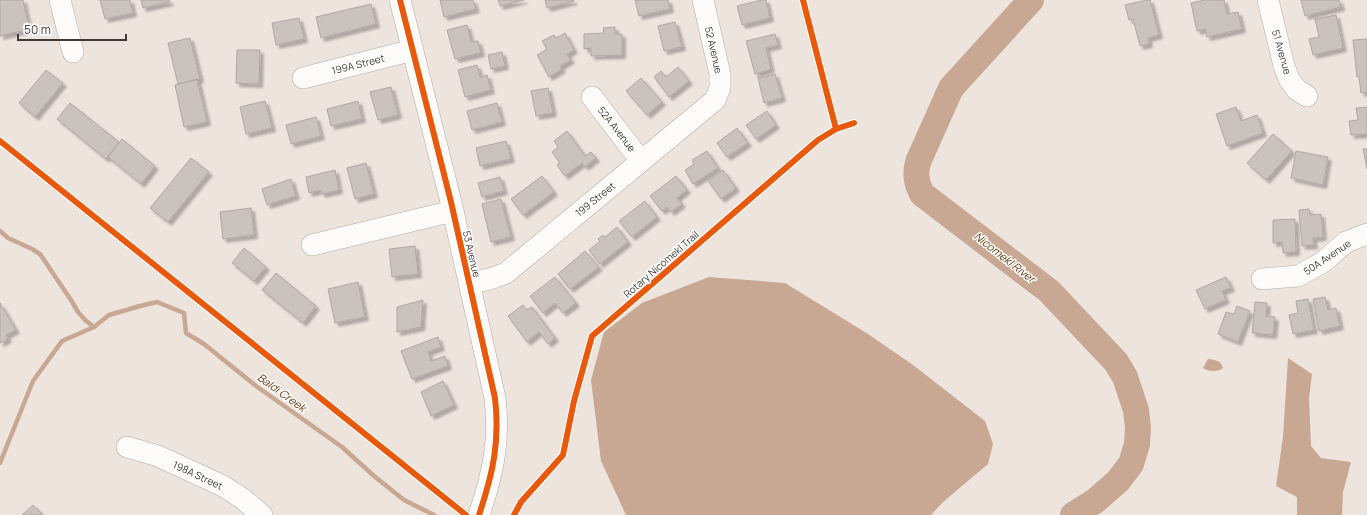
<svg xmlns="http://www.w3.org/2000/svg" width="1367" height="515" font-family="Manrope,sans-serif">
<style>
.water{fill:#c8a793}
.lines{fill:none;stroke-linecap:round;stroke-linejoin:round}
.stream{stroke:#c8a793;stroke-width:4.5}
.river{stroke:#c8a793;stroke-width:26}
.building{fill:#cac2bd;stroke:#afa8a3;filter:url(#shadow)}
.minor-casing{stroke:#b2aaa5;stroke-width:22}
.minor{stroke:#fcfbfa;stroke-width:21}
.cycleway-casing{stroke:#fff;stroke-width:8}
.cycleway{stroke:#e8590c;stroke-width:6}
.labels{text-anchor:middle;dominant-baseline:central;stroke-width:3;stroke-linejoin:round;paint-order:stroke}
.street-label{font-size:10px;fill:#3f3834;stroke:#fff}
.water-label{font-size:11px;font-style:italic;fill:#6e370d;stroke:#fff}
</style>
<defs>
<filter id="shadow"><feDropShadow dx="3.5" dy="3.5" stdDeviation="1" flood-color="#0004"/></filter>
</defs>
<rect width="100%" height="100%" fill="#eee4de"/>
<path class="water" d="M 709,277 L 785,283 L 868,334 L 913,365 L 985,421 L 993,444 L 988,464 L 943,502 L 931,515 L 626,515 L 601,461 L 591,380 L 604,332 L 642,303 Z
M 1288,358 L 1312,374 L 1309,399 L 1311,446 L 1321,458 L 1351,462 L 1343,492 L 1342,515 L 1297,515 L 1297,497 L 1276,486 L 1283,437 Z
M 1208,359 C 1215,360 1221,360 1223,368 C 1219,372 1208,372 1203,368 Z"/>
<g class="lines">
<path class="stream" d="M 0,231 L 8,238 L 32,249 L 40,254 L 71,300 L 78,312 L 85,320 L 94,327
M 0,463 L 33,381 L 62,341 L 94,327 L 109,315 L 140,306 L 157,302 L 184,313 L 186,333 L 204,344 L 256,386 L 342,447 L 374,476 L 404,500 L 434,515"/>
<path class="river" d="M 1031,0 L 951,88 L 918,162 C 915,174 916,182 922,194 L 1049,291 L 1116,362 L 1125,377 L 1136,410 L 1138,428 L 1137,444 L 1131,464 L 1118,481 L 1095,501 L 1073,515"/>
</g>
<path class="building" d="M 0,0 L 23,0 L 29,29 L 0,36 Z
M 100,0 L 130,0 L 133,13 L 105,19 Z
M 141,0 L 169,0 L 170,2 L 143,8 Z
M 440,0 L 473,0 L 476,9 L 444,17 Z
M 498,0 L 524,0 L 500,6 Z
M 545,0 L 573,0 L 574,1 L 547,8 Z
M 635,0 L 668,0 L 670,9 L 639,16 Z
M 762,0 L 766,0 L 770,18 L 742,25 L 737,6 Z
M 1147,0 L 1150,0 L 1159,35 L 1148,38 L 1149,44 L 1140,46 L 1133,19 L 1129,20 L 1125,5 Z
M 1205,0 L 1224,0 L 1227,14 L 1238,12 L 1242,29 L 1207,37 L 1205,29 L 1197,31 L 1191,3 Z
M 1301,0 L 1339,0 L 1341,7 L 1305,16 Z
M 371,4 L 376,24 L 321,38 L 316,17 Z
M 1336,15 L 1343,48 L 1313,55 L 1309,39 L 1319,37 L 1315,19 Z
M 299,18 L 304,39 L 276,45 L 272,23 Z
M 675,22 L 682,47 L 664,51 L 658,26 Z
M 467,25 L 471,42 L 478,41 L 481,53 L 455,59 L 447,30 Z
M 615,27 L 615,34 L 622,34 L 622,55 L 591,56 L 591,48 L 584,49 L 584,34 L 604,33 L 603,28 Z
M 565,33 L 574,50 L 567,54 L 571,60 L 560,66 L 562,69 L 549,77 L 537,55 L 547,49 L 542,41 L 554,35 L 556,38 Z
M 775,34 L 778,45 L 766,48 L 771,69 L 755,74 L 746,41 Z
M 190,38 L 200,79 L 178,84 L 168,43 Z
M 1367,39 L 1367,92 L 1361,93 L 1359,77 L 1357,77 L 1353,40 Z
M 237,50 L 260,50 L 259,84 L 236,83 Z
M 502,52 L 505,66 L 491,69 L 488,55 Z
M 477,65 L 480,77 L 487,75 L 491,90 L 465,97 L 458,70 Z
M 678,67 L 689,81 L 669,97 L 654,77 L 661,71 L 666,77 Z
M 46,70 L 63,83 L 35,117 L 19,103 Z
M 775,74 L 782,98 L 764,103 L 758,78 Z
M 641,78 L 662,102 L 647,115 L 626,91 Z
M 197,79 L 207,122 L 184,127 L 175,85 Z
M 391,87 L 398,115 L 378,120 L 370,92 Z
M 548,88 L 553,113 L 536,116 L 531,91 Z
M 265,101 L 272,128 L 246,134 L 240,107 Z
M 358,101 L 362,119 L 331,126 L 327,109 Z
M 70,103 L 119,142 L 106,159 L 57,119 Z
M 497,103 L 502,122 L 472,130 L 467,111 Z
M 1236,107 L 1241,121 L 1257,115 L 1263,133 L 1227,146 L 1216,114 Z
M 1367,107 L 1367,134 L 1351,135 L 1349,121 L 1358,120 L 1356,108 Z
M 767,111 L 776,125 L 756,139 L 746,125 Z
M 316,117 L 321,136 L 291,144 L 286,125 Z
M 737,128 L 748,143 L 727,157 L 717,143 Z
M 567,131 L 585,156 L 591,152 L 596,158 L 585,167 L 582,163 L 565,176 L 557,165 L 560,163 L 552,152 L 558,147 L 554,141 Z
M 1273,134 L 1292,151 L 1266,180 L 1247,163 Z
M 122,139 L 155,166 L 141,184 L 108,157 Z
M 506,141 L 511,159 L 480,166 L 476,148 Z
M 1363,149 L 1367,149 L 1367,169 Z
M 707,151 L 718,168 L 693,184 L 685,170 L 694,164 L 692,160 Z
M 1296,151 L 1328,157 L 1323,185 L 1291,178 Z
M 191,158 L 209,172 L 168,222 L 150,208 Z
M 366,163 L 374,194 L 355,199 L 347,168 Z
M 335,170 L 339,190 L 322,194 L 320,190 L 309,193 L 306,177 Z
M 723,170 L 736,188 L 721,199 L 708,181 Z
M 542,176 L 554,192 L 523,215 L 511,199 Z
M 676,176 L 687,190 L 677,198 L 682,204 L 671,212 L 667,207 L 662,211 L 650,196 Z
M 500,177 L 504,191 L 482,197 L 478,183 Z
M 291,179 L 296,196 L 267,205 L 262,189 Z
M 501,199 L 511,237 L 491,242 L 482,204 Z
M 645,201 L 657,217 L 632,237 L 619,221 Z
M 251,208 L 254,235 L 223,239 L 220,212 Z
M 1309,209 L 1310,215 L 1321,214 L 1323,237 L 1313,238 L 1314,245 L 1302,246 L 1299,210 Z
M 1295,219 L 1296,252 L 1283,253 L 1282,242 L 1273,243 L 1273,220 Z
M 617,227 L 628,242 L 600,264 L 589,250 L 600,241 L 598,239 L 603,235 L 605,237 Z
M 415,246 L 418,274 L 392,277 L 389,249 Z
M 244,248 L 266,267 L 254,281 L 232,263 Z
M 585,251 L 599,267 L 570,289 L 558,274 Z
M 276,273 L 316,306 L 303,323 L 262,290 Z
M 555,277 L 576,303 L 563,313 L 555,303 L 543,313 L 530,296 Z
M 1226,277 L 1231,288 L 1222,291 L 1226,300 L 1205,309 L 1196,290 Z
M 358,282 L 365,317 L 335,323 L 328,289 Z
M 1325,297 L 1328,310 L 1336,308 L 1340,326 L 1319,331 L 1313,299 Z
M 1308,299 L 1314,330 L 1293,334 L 1289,315 L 1298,313 L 1296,301 Z
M 423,300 L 421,327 L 397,332 L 397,307 Z
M 1255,302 L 1267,303 L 1266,316 L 1275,317 L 1273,335 L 1252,333 Z
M 0,303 L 16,330 L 6,335 L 8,339 L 0,343 Z
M 523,305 L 527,310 L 532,307 L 555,338 L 548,344 L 539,332 L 527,342 L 508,316 Z
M 1237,306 L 1250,311 L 1238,342 L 1218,334 L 1226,312 L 1234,314 Z
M 438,337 L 441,347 L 428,352 L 431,361 L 445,356 L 448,366 L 412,379 L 401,351 Z
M 443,381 L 454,405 L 431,416 L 421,392 Z
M 33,505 L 43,515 L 22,515 Z"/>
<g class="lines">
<defs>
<path id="minor" d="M 60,0 L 73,52
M 400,0 L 451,202 L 495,398 C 500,442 493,473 479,515
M 1268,0 L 1284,66 L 1289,79 L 1297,90 L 1307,96
M 303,78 L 413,50
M 592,97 L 641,161
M 312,245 L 453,211
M 1262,279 L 1298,276 L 1323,262 L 1346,242 L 1367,234
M 469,284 L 493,278 L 506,273 L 715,100 L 720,88 L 720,74 L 703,0
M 127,447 L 158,456 L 223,486 L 243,499 L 262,515"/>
</defs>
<use href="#minor" class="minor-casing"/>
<use href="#minor" class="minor"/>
<defs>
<path id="cycleway" d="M 400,0 L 451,202 L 495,398 C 500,442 493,473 479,515
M 803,0 L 836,129
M 0,141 L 466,515
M 514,515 L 521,502 L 563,455 L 574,401 L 592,336 L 818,140 L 836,129 L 854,123"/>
</defs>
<use href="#cycleway" class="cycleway-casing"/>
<use href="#cycleway" class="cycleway"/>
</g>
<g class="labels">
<g class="street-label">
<text transform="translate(714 50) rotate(77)">52 Avenue</text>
<text transform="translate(1282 52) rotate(74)">51 Avenue</text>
<text transform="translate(358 64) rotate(-14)">199A Street</text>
<text transform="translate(617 129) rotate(52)">52A Avenue</text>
<text transform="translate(595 199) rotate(-39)">199 Street</text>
<text transform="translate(472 254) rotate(77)">53 Avenue</text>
<text transform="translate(1327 257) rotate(-34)">50A Avenue</text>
<text transform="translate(661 264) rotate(-41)">Rotary Nicomekl Trail</text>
<text transform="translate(198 475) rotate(25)">198A Street</text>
</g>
<g class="water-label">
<text transform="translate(1005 257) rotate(38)">Nicomekl River</text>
<text transform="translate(282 392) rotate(36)">Baldi Creek</text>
</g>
</g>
<path d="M18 34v6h108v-6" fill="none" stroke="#3f3834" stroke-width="2"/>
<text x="24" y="34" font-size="12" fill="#3f3834" stroke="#ffffff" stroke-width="3" paint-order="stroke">50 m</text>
</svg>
